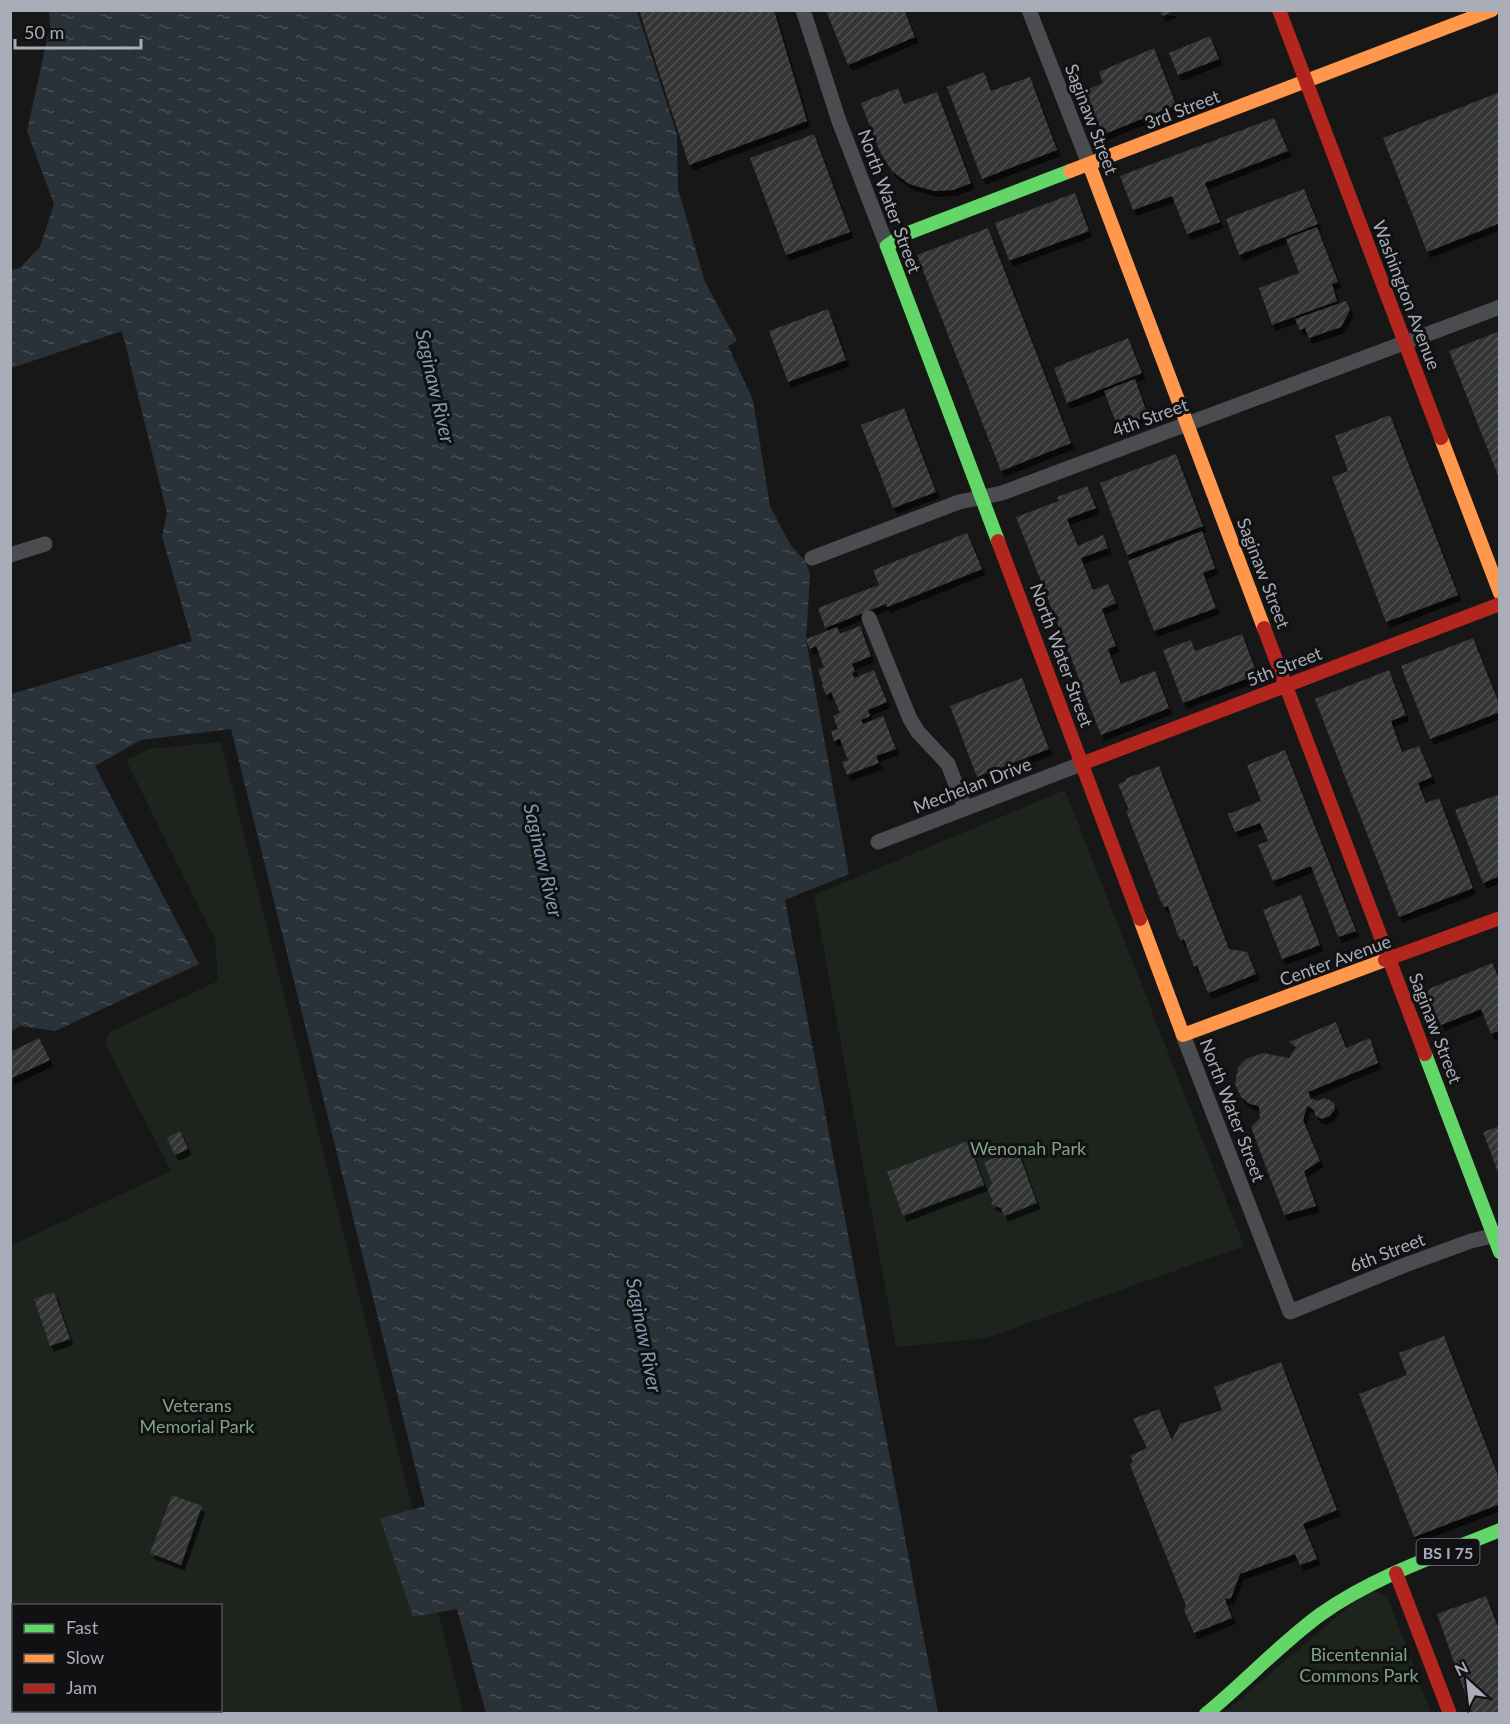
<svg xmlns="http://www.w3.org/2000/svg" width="1510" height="1724" font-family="Lato,sans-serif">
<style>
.green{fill:#1d241e;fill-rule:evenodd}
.water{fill:url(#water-ripples)}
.building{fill:url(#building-hatch);filter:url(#shadow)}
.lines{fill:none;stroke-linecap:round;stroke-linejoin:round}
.street{stroke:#4b4c50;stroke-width:15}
.fast{stroke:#63d668;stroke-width:14}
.slow{stroke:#ff974d;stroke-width:14}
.jam{stroke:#b3261e;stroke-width:14}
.labels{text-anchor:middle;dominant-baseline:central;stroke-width:6;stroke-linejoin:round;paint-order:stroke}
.shield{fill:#111113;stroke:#7b7e86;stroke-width:1.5}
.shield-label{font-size:16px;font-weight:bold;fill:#a8adb8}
.street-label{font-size:18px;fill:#a8adb8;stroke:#111113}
.park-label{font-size:18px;fill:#7fa381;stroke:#111113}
.water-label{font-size:20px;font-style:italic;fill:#7f9bb3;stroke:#111113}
</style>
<defs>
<pattern id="water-ripples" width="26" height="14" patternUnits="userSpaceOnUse" patternTransform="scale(1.5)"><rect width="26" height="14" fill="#2a3239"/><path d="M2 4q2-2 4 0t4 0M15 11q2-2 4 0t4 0" fill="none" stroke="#464d54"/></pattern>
<pattern id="building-hatch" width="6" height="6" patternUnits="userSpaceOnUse" patternTransform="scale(1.5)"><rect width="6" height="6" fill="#353536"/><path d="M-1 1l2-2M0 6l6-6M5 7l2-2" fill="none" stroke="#4f5051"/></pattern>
<filter id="shadow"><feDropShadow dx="3.5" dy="6" stdDeviation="0" flood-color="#0009"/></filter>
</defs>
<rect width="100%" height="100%" fill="#171717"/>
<path class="green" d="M 221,742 L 463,1713 L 11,1713 L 10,1246 L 171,1171 L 105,1043 L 110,1032 L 218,981 L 215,939 L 126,760 L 149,749 ZM 14,1606 L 220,1606 L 220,1710 L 14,1710 Z
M 1065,790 L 1244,1246 L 987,1338 L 896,1347 L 814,895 Z
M 1373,1590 L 1388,1598 L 1431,1713 L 1223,1714 L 1353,1603 Z"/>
<path class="water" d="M 49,11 L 637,11 L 677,135 L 678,189 L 705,282 L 737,341 L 728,346 L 753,400 L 770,506 L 791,546 L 805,561 L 810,573 L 806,640 L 849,874 L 785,900 L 938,1713 L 486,1713 L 457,1609 L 413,1617 L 380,1518 L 425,1506 L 231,729 L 141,740 L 95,766 L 199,964 L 55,1031 L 20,1026 L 11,1031 L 11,694 L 192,641 L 162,536 L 167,513 L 122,331 L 11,368 L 11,270 L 20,268 L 40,247 L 54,204 L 27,131 L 50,26 Z"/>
<path class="building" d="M 639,10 L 774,10 L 807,121 L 689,165 Z
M 826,10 L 904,10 L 915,37 L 848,65 Z
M 1160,10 L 1174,10 L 1174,11 L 1162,16 Z
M 1210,36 L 1219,59 L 1178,75 L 1169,53 Z
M 1154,48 L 1176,105 L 1102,135 L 1084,91 L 1103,83 L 1099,72 Z
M 984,72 L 991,91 L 1030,77 L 1057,150 L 982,179 L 947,87 Z
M 898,88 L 904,104 L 937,92 L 971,183 L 953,190 L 934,191 L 909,184 L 892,171 L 880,152 L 861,103 Z
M 1500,92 L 1500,223 L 1427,252 L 1383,138 Z
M 1274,118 L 1288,151 L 1205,183 L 1220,222 L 1187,234 L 1172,196 L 1133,210 L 1120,176 Z
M 814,134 L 850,232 L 786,255 L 750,158 Z
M 1304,189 L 1318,224 L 1239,255 L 1226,219 Z
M 1075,193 L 1089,231 L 1014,259 L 1009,260 L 995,223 Z
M 1317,227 L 1338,282 L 1332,284 L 1337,301 L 1272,325 L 1259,288 L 1299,273 L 1286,239 Z
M 988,228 L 1071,443 L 1001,471 L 917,255 Z
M 1346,301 L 1350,310 L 1341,327 L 1309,338 L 1305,328 L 1300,330 L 1295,319 Z
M 828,309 L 846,360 L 788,382 L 769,331 Z
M 1500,331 L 1500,478 L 1499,478 L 1449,351 Z
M 1128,338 L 1142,373 L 1067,403 L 1054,368 Z
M 1135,379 L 1148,416 L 1118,428 L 1104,391 Z
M 904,408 L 936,492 L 893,508 L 861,425 Z
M 1390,415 L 1458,595 L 1386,622 L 1332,477 L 1348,471 L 1335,436 Z
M 1176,454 L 1203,526 L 1127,555 L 1100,483 Z
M 1087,486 L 1096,508 L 1067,519 L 1078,546 L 1103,535 L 1108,548 L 1081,558 L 1093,590 L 1108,584 L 1116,603 L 1102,609 L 1116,646 L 1108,649 L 1121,684 L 1155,671 L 1169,708 L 1101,735 L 1016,517 L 1059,501 L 1057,497 Z
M 1202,531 L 1215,568 L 1203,573 L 1216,608 L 1154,631 L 1128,561 Z
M 967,533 L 982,569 L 887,607 L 886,604 L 825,628 L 818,608 L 879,585 L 873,570 Z
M 860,626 L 871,656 L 852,664 L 855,672 L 852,673 L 854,678 L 874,670 L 887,702 L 868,710 L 870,716 L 861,720 L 863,724 L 883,716 L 896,749 L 876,756 L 879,763 L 847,775 L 842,762 L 848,760 L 840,739 L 834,741 L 831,732 L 838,729 L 833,716 L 840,713 L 831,692 L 826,695 L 822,685 L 823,684 L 818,670 L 824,667 L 816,646 L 810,649 L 806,639 L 837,627 L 840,634 Z
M 1242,634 L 1256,671 L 1254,676 L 1183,703 L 1163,650 L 1191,640 L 1195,651 Z
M 1473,638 L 1500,706 L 1500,712 L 1430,739 L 1401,666 Z
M 1389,670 L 1406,715 L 1391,721 L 1402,752 L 1419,746 L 1432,777 L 1418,783 L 1426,803 L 1439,798 L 1473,888 L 1399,917 L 1315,699 Z
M 1022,678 L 1049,749 L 977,777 L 950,706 Z
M 1285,750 L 1356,931 L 1338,937 L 1311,866 L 1273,881 L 1258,845 L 1268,841 L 1260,823 L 1235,832 L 1228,814 L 1261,801 L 1247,765 Z
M 1159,766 L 1229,949 L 1247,952 L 1256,974 L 1208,993 L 1197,965 L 1194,967 L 1184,939 L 1181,941 L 1177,933 L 1168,906 L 1164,907 L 1160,899 L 1126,811 L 1129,810 L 1118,784 L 1126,781 L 1125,779 Z
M 1500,794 L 1500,876 L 1483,883 L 1455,810 Z
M 1301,895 L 1320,945 L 1282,959 L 1263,910 Z
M 1492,963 L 1500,981 L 1500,1030 L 1491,1034 L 1481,1009 L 1441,1025 L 1427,994 L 1429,989 Z
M 1336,1022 L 1346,1048 L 1370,1038 L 1378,1063 L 1308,1092 L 1311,1099 L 1318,1101 L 1324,1098 L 1329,1100 L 1334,1103 L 1335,1109 L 1330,1116 L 1322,1119 L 1316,1116 L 1313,1109 L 1307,1106 L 1303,1120 L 1320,1161 L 1304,1171 L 1316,1206 L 1284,1215 L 1251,1127 L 1260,1118 L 1259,1106 L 1250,1104 L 1241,1097 L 1235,1084 L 1238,1067 L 1246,1059 L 1263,1053 L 1289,1058 L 1296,1047 L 1289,1042 Z
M 39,1038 L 50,1060 L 10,1079 L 10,1052 Z
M 1500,1126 L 1500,1175 L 1499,1175 L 1483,1132 Z
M 180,1131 L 188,1149 L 175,1155 L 167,1138 Z
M 968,1141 L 984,1185 L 903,1216 L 887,1172 Z
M 1017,1149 L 1037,1203 L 1004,1216 L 1001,1208 L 991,1204 L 993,1201 L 988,1191 L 992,1183 L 984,1162 Z
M 54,1292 L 70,1339 L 50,1346 L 34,1299 Z
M 1444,1336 L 1500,1481 L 1500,1504 L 1414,1537 L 1359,1394 L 1407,1375 L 1399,1353 Z
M 1281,1362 L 1337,1510 L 1303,1524 L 1317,1559 L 1300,1565 L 1295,1554 L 1240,1574 L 1231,1598 L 1225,1599 L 1232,1618 L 1194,1633 L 1184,1610 L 1186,1606 L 1130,1465 L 1133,1461 L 1130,1456 L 1147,1448 L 1133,1419 L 1159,1409 L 1172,1440 L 1180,1424 L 1222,1410 L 1214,1387 Z
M 172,1495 L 202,1506 L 181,1565 L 150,1553 Z
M 1486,1596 L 1500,1632 L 1500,1713 L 1472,1713 L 1437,1614 Z"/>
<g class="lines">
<path class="street" d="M 803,10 L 839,121 L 887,246
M 1029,10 L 1089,164
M 10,555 L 45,544
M 812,558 L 959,502 L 1002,493 L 1500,307
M 869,618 L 910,719 L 918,732 L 948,764 L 965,808
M 878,842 L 1081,764
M 1183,1035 L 1290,1312 L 1405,1265 L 1471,1241 L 1500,1234"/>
<path class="fast" d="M 998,541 L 887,246 L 903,235 L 1070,171
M 1425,1054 L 1500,1252
M 1206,1714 C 1245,1682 1280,1644 1321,1614 C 1375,1576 1439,1555 1500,1530"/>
<path class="slow" d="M 1089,164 L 1264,628
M 1070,171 L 1492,10
M 1441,438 L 1500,593
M 1140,919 L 1183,1035 L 1385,960"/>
<path class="jam" d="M 1279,10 L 1441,438
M 998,541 L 1140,919
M 1264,628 L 1425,1054
M 1081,764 L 1500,604
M 1385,960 L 1500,918
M 1396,1573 L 1450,1714"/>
</g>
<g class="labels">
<rect class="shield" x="1416.5" y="1539" width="63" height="26" rx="4.5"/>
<g class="shield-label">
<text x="1448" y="1552">BS I 75</text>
</g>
<g class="street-label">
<text transform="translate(1182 109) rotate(-21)">3rd Street</text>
<text transform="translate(1092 119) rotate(69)">Saginaw Street</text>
<text transform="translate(890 201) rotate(70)">North Water Street</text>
<text transform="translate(1407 295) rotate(69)">Washington Avenue</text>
<text transform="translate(1150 417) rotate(-20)">4th Street</text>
<text transform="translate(1264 573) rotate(69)">Saginaw Street</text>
<text transform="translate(1062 655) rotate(70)">North Water Street</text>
<text transform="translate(1284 666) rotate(-21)">5th Street</text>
<text transform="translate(972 785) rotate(-21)">Mechelan Drive</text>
<text transform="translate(1335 960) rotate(-20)">Center Avenue</text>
<text transform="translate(1436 1028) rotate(69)">Saginaw Street</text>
<text transform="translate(1233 1110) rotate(69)">North Water Street</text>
<text transform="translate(1387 1252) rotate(-21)">6th Street</text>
</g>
<g class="park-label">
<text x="1028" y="1148">Wenonah Park</text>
<text x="197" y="1405">Veterans<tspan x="197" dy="21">Memorial Park</tspan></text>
<text x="1359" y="1654">Bicentennial<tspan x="1359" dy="21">Commons Park</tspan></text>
</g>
<g class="water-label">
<text transform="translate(436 386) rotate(77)">Saginaw River</text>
<text transform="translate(544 860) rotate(77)">Saginaw River</text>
<text transform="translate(645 1335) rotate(79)">Saginaw River</text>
</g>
</g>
<rect width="1510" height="1724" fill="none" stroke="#a8adb8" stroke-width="24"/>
<rect x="12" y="1604" width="210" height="108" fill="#111113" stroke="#4d4f55" stroke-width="1.5"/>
<rect x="24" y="1624" width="30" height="9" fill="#63d668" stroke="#4d4f55" stroke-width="1.5"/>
<text x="66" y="1634" font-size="18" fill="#a8adb8">Fast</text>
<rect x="24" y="1654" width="30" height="9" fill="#ff974d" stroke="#4d4f55" stroke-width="1.5"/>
<text x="66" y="1664" font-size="18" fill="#a8adb8">Slow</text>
<rect x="24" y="1684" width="30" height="9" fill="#b3261e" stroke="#4d4f55" stroke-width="1.5"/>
<text x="66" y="1694" font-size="18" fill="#a8adb8">Jam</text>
<g transform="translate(1468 1682) rotate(333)" stroke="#111113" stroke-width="4.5" paint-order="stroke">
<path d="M0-4.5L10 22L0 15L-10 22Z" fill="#a8adb8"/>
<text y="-9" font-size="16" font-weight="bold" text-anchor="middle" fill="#a8adb8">N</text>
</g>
<path d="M15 39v9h126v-9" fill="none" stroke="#a8adb8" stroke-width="3"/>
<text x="24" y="39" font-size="18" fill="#a8adb8" stroke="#111113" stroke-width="4.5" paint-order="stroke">50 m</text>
</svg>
